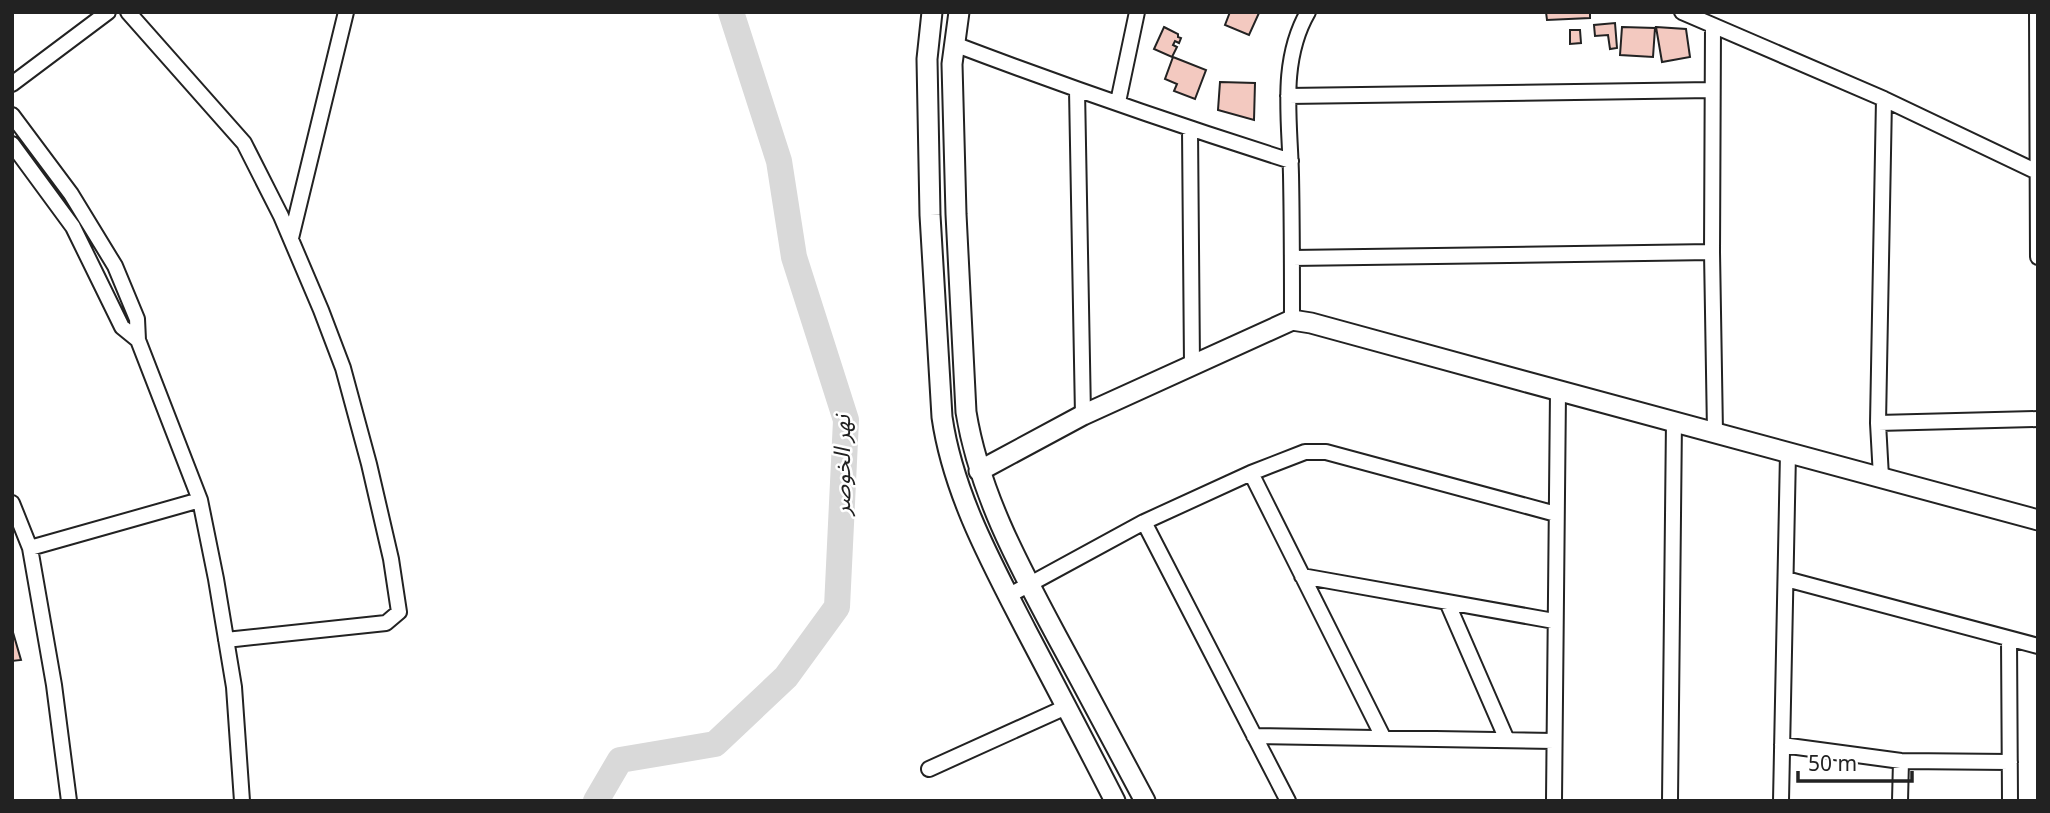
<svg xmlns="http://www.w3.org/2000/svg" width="2050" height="813" font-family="'Noto Sans','Noto Sans Arabic',sans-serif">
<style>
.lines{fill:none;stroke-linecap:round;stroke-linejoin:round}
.river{stroke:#d9d9d9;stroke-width:26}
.building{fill:#f3c9c0;stroke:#222;stroke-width:2}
.street-casing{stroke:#222;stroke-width:18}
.secondary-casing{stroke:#222;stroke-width:23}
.street{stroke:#fff;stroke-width:14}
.secondary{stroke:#fff;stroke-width:19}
.labels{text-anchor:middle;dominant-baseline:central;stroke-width:5;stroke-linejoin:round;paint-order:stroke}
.water-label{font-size:23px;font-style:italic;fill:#222;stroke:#fff}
</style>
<rect width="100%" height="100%" fill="#fff"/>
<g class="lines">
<path class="river" d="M 596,801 L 620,760 L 715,744 L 786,677 L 837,607 L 846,420 L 794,257 L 779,161 L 731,12"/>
</g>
<path class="building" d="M 1230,12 L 1259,13 L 1249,35 L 1225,25 Z
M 1546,12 L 1590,12 L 1590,18 L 1547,20 Z
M 1615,23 L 1617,48 L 1610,49 L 1608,35 L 1595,36 L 1594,25 Z
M 1164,27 L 1178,34 L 1178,37 L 1181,38 L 1179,43 L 1175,41 L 1173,45 L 1177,47 L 1172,57 L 1154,49 Z
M 1622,27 L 1655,28 L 1653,57 L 1620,55 Z
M 1656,27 L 1686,29 L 1690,57 L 1662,62 Z
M 1570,30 L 1580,30 L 1581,43 L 1570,44 Z
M 1173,57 L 1206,70 L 1195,99 L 1174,91 L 1177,84 L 1165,79 Z
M 1220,82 L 1255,83 L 1254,120 L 1218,110 Z
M 12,629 L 21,660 L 12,661 Z"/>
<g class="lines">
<defs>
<path id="street" d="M 128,12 L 244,143 L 281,216 L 321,310 L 343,368 L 369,464 L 391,559 L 399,612 L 386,623 L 226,640
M 1682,12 L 1884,99 L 2037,172
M 2037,12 L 2038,257
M 1713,26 L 1712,252 L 1715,432
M 954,44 C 1065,86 1177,125 1291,161
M 12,84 L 108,12
M 1077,90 L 1083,415
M 1288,96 L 1712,90
M 1118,102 L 1137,12
M 12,115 L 71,194 L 115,266 L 137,319 L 138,340 L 200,500 L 216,579 L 234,687 L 242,801
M 1190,129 L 1192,365
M 12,144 L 73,227 L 122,327 L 138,340
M 291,238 L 346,12
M 1292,258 L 1712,252
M 1292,320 C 1292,272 1292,224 1291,175 C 1290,121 1279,62 1308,12
M 1878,423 L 2038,419
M 1251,473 L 1383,737
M 1881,477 L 1878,423 L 1884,99
M 12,503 L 30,548 L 54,685 L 69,801
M 1144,522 L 1288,801
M 30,548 L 200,500
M 1302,576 L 1554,621
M 1786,579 L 2038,646
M 1008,596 L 1144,522 L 1251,473 L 1305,452 L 1326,452 L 1556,514
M 1447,602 L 1507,740
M 2009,639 L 2010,801
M 1254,736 L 1554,741
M 1782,745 L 1901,761 L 2010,762
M 929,769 L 1066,707
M 1554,801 L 1558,392
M 1670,801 L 1674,420
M 1781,801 L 1788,453
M 1900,801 L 1901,761"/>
<path id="secondary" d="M 932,12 L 927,59 L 930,215 L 942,417 C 953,493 991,562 1026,630 C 1056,687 1086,744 1115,801
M 959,12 L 952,64 L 956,214 L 966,412 C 979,492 1018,564 1056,635 C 1086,690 1115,745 1145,801
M 979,471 L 1083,415 L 1292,320 L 1311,323 C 1553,390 1796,454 2038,520"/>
</defs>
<use href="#street" class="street-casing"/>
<use href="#secondary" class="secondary-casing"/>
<use href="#street" class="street"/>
<use href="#secondary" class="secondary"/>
</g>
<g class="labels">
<g class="water-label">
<text transform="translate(841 465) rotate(-90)">نهر الخوصر</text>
</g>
</g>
<rect width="2050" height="813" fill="none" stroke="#222222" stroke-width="28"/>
<path d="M1798 771v10h114v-10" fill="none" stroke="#222222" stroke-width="3.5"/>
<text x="1808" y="771" font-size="21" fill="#222222" stroke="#ffffff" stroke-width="5" paint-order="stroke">50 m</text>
</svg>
